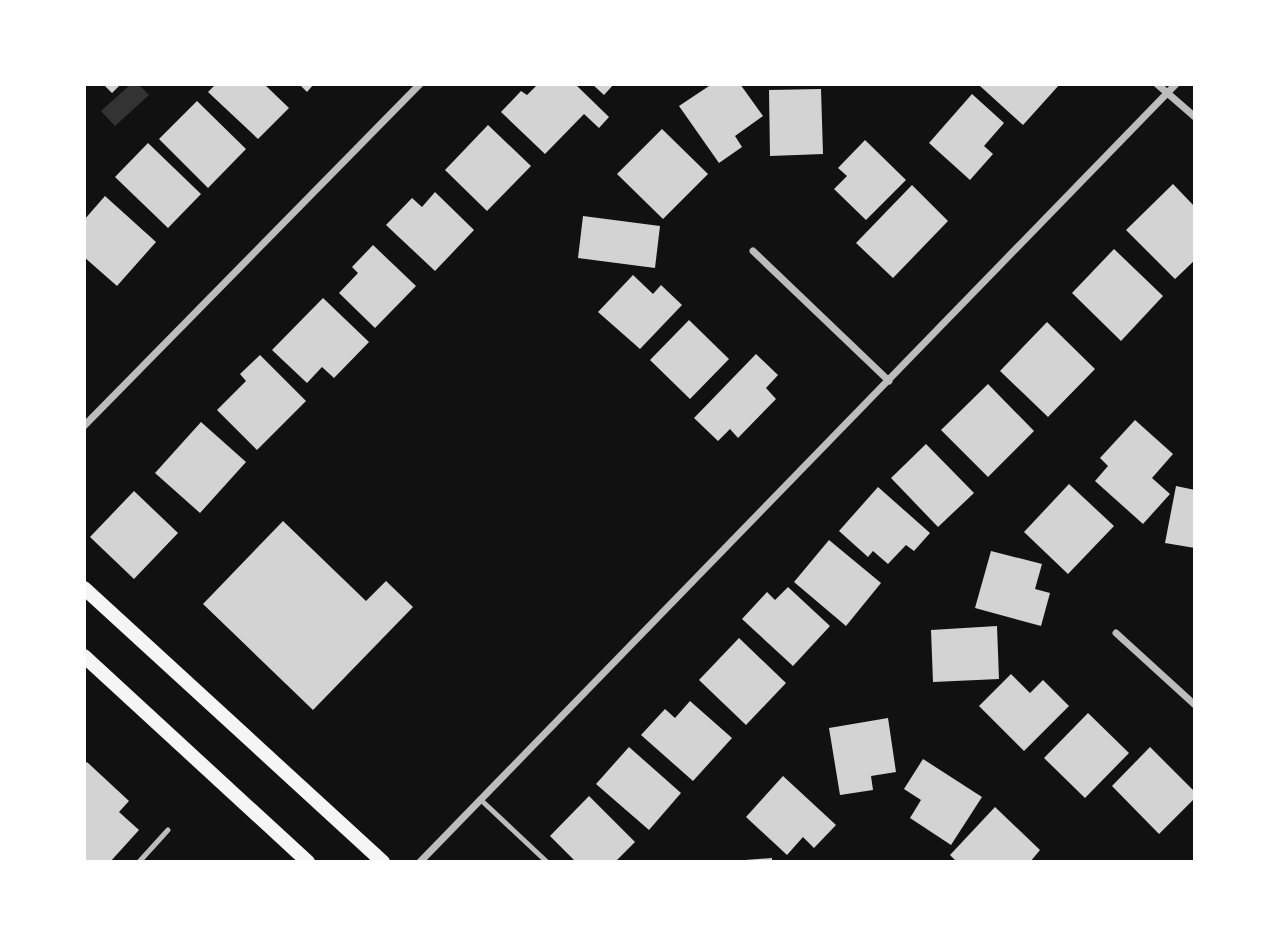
<svg xmlns="http://www.w3.org/2000/svg" width="1279" height="946" font-family="Poppins,sans-serif">
<style>
.water{fill:#333}
.building{fill:#d3d3d3}
.lines{fill:none;stroke-linecap:round;stroke-linejoin:round}
.service{stroke:#bcbcbc;stroke-width:5}
.minor{stroke:#bcbcbc;stroke-width:7}
.secondary{stroke:#f5f5f5;stroke-width:14}
</style>
<rect width="100%" height="100%" fill="#111"/>
<path class="water" d="M 131,84 L 138,84 L 149,95 L 115,126 L 101,111 Z"/>
<path class="building" d="M 103,84 L 121,84 L 112,93 Z
M 216,84 L 264,84 L 289,108 L 258,139 L 208,92 Z
M 299,84 L 314,84 L 307,92 Z
M 538,84 L 575,84 L 609,117 L 599,128 L 584,114 L 545,154 L 501,112 L 521,91 L 527,95 Z
M 592,84 L 614,84 L 604,95 Z
M 712,84 L 740,84 L 763,116 L 735,136 L 742,147 L 719,163 L 679,106 Z
M 982,84 L 1060,84 L 1023,125 L 980,86 Z
M 821,89 L 823,154 L 770,156 L 769,90 Z
M 972,94 L 1004,123 L 984,146 L 993,154 L 970,180 L 929,143 Z
M 197,101 L 246,149 L 208,188 L 159,139 Z
M 488,125 L 531,166 L 487,211 L 445,170 Z
M 662,129 L 708,174 L 663,219 L 617,174 Z
M 865,140 L 906,180 L 866,220 L 834,189 L 847,176 L 838,168 Z
M 148,143 L 201,194 L 168,228 L 115,177 Z
M 1173,184 L 1195,207 L 1195,260 L 1175,279 L 1126,230 Z
M 912,185 L 948,221 L 893,278 L 856,243 Z
M 435,192 L 474,230 L 435,271 L 386,225 L 412,198 L 422,207 Z
M 105,196 L 156,242 L 117,286 L 84,257 L 84,220 Z
M 583,216 L 660,226 L 655,268 L 578,258 Z
M 373,245 L 416,286 L 375,328 L 339,293 L 358,273 L 352,267 Z
M 1114,249 L 1163,296 L 1121,341 L 1072,293 Z
M 633,275 L 653,294 L 661,285 L 682,305 L 640,349 L 598,312 Z
M 323,298 L 369,342 L 334,378 L 322,367 L 307,383 L 272,350 Z
M 689,320 L 729,359 L 690,399 L 650,360 Z
M 1047,322 L 1095,369 L 1048,417 L 1000,371 Z
M 756,354 L 778,375 L 766,388 L 776,399 L 738,438 L 730,429 L 718,441 L 694,418 Z
M 260,355 L 306,401 L 257,450 L 217,410 L 246,381 L 240,374 Z
M 988,384 L 1034,431 L 988,477 L 941,430 Z
M 1135,420 L 1173,454 L 1152,478 L 1170,494 L 1143,524 L 1095,481 L 1108,466 L 1100,458 Z
M 201,422 L 246,462 L 200,513 L 155,473 Z
M 926,444 L 974,493 L 938,527 L 891,478 Z
M 1069,484 L 1114,526 L 1068,574 L 1024,532 Z
M 1176,486 L 1195,490 L 1195,548 L 1165,543 Z
M 878,487 L 930,533 L 914,551 L 906,545 L 888,564 L 873,551 L 868,557 L 839,531 Z
M 134,491 L 178,533 L 134,579 L 90,537 Z
M 283,521 L 366,601 L 386,581 L 413,607 L 313,710 L 203,604 Z
M 829,540 L 881,583 L 846,626 L 794,582 Z
M 991,551 L 1042,564 L 1035,589 L 1050,593 L 1041,626 L 975,608 Z
M 788,587 L 830,626 L 793,666 L 742,619 L 767,592 L 775,600 Z
M 997,626 L 999,679 L 933,682 L 931,630 Z
M 739,638 L 786,683 L 746,725 L 699,680 Z
M 1011,674 L 1030,693 L 1043,680 L 1069,706 L 1024,751 L 979,706 Z
M 690,701 L 732,738 L 693,781 L 641,735 L 665,709 L 675,718 Z
M 1088,713 L 1129,753 L 1085,798 L 1044,758 Z
M 888,718 L 896,772 L 871,776 L 873,790 L 840,795 L 829,728 Z
M 629,747 L 681,793 L 649,830 L 596,784 Z
M 1150,747 L 1195,792 L 1195,798 L 1159,834 L 1112,786 Z
M 923,759 L 982,797 L 951,845 L 910,818 L 921,800 L 904,789 Z
M 87,762 L 129,801 L 119,812 L 139,830 L 110,862 L 86,862 L 84,860 L 84,765 Z
M 783,776 L 836,825 L 814,848 L 803,837 L 787,855 L 746,817 Z
M 589,796 L 635,842 L 615,862 L 576,862 L 550,836 Z
M 995,807 L 1040,850 L 1030,862 L 957,862 L 950,855 Z
M 772,858 L 772,862 L 745,862 L 745,860 Z"/>
<g class="lines">
<path class="service" d="M 481,800 L 547,862
M 139,862 L 168,830"/>
<path class="minor" d="M 1157,84 L 1195,117
M 753,251 L 889,381
M 84,426 L 420,84
M 1116,633 L 1195,705
M 420,862 L 1176,84"/>
<path class="secondary" d="M 84,588 L 383,862
M 84,656 L 308,862"/>
</g>
<rect width="1279" height="946" fill="none" stroke="#ffffff" stroke-width="172"/>
</svg>
